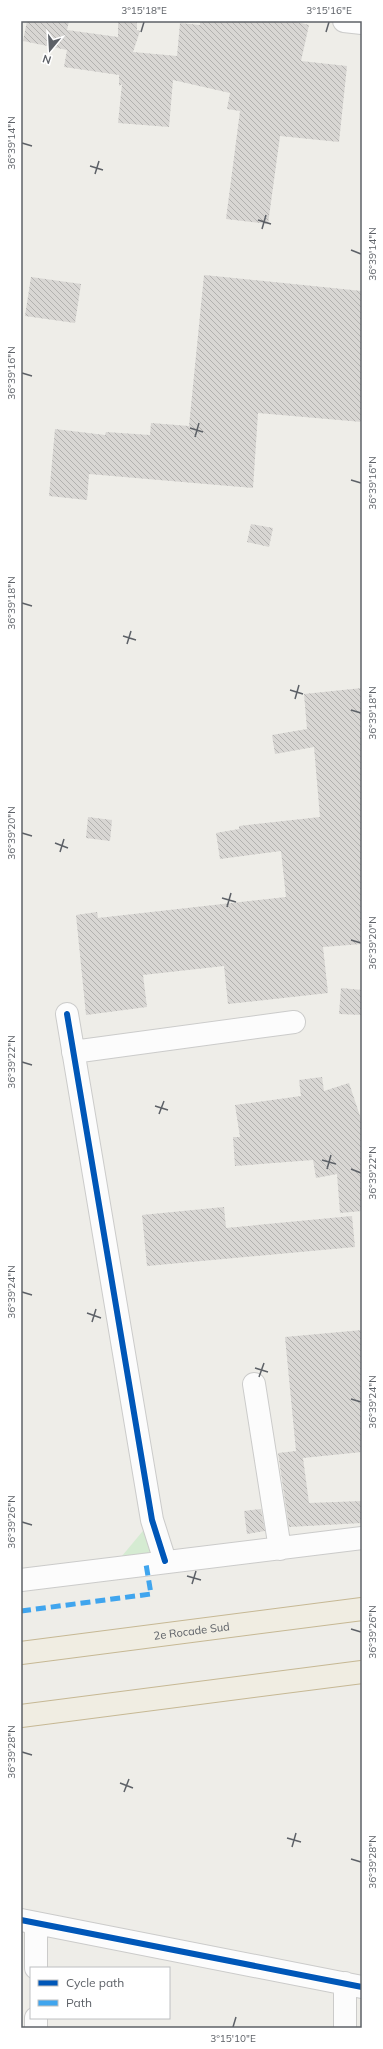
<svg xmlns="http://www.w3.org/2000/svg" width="383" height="2049" font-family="Mulish,sans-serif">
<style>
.green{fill:#d5ebd2}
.building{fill:url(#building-back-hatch)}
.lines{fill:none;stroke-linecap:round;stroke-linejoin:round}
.minor-casing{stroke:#cbcbca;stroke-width:24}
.highway-casing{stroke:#c6b894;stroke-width:24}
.minor{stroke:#fcfcfc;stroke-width:22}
.highway{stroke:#f0ede2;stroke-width:22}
.quiet{stroke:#40a5ee;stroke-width:5;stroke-dasharray:10 5;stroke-linecap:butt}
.cycleway-casing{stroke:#fff;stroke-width:8}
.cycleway{stroke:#0057b8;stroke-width:6}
.ticks{fill:none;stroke:#5d6167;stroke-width:1.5}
.labels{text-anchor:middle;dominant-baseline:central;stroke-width:3.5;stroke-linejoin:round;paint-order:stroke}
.street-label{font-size:11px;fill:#5d6167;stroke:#fff}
.neatline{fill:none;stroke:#5d6167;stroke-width:1.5}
.ticks-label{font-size:10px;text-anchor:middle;fill:#5d6167}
</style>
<defs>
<pattern id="building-back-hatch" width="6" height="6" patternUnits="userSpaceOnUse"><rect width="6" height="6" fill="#d8d6d3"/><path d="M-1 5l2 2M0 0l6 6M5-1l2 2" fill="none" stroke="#b2b1af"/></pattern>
</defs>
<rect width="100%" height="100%" fill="#eeede8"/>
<path class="green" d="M 152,1520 L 165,1561 L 112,1568 Z"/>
<path class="building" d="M 27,21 L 69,21 L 67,30 L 118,37 L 118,21 L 137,21 L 137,30 L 140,31 L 133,52 L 177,56 L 180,23 L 200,25 L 200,21 L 293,21 L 309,25 L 301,61 L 347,66 L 339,142 L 280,136 L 268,224 L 226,219 L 240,111 L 227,109 L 230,93 L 173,80 L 169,127 L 118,123 L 122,84 L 119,86 L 119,75 L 64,67 L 67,50 L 23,41 Z
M 204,275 L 362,291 L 362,422 L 258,413 L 253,488 L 89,474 L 87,500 L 49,496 L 55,429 L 105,435 L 106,432 L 150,435 L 151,423 L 189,426 Z
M 31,277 L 81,284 L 75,323 L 25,316 Z
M 251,524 L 273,528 L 269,547 L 247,542 Z
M 362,688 L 362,944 L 323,947 L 328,993 L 228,1004 L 224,966 L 143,975 L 147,1007 L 86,1015 L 76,915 L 97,912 L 98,918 L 286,897 L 281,851 L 220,859 L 216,833 L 239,829 L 239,826 L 320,817 L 314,747 L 275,754 L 272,735 L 307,729 L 304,694 Z
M 88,817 L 112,820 L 110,841 L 86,838 Z
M 341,988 L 362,990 L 362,1015 L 339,1014 Z
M 322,1077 L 324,1091 L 349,1083 L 362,1122 L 362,1211 L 340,1213 L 337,1174 L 316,1178 L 313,1160 L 235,1166 L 233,1137 L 240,1137 L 235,1105 L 301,1096 L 299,1080 Z
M 224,1207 L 226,1228 L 352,1216 L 355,1247 L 147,1266 L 142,1215 Z
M 362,1330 L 362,1452 L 303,1458 L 309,1503 L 362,1501 L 362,1523 L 289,1527 L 278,1453 L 296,1451 L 285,1337 Z
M 261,1509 L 265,1531 L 247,1534 L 244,1511 Z"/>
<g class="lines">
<defs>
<path id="minor" d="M 344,21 L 362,23
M 67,1014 L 152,1520 L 165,1561
M 73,1052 L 294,1022
M 254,1384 L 280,1549
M 21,1580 L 362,1538
M 21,1920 L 362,1987
M 36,1924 L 36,1968
M 345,1983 L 345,2028
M 36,2018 L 36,2028"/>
<g id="highway">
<path id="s1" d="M 21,1653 L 362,1609"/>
<path d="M 21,1716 L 362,1672"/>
</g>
</defs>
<use href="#minor" class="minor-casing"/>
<use href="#highway" class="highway-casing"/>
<use href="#minor" class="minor"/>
<use href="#highway" class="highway"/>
<path class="quiet" d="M 21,1611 L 151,1594 L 146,1564"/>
<defs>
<path id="cycleway" d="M 67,1014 L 152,1520 L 165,1561
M 21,1920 L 362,1987"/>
</defs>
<use href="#cycleway" class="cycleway-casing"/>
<use href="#cycleway" class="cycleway"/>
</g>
<path class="ticks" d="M 141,32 L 144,22M 326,32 L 329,22M 22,143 L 32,146M 90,166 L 103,170M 95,174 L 99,161M 258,220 L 271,224M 262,229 L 266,215M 351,250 L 361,254M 22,373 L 32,376M 190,428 L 203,432M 195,437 L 199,423M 351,480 L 361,483M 22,603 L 32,606M 123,636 L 136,640M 127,644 L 131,631M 290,690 L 303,694M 295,699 L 299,685M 351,710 L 361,713M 22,833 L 32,836M 55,843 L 68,848M 60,852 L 64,839M 222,898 L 236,902M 227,907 L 231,893M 351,940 L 361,943M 22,1062 L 32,1065M 155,1106 L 168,1110M 159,1114 L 164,1101M 322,1160 L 336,1164M 327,1169 L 331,1155M 351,1169 L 361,1173M 22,1292 L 32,1295M 87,1313 L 101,1318M 92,1322 L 96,1309M 255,1368 L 268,1372M 259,1377 L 264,1363M 351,1399 L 361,1402M 22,1522 L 32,1525M 187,1576 L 201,1580M 192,1584 L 196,1571M 351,1629 L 361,1632M 22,1752 L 32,1755M 120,1783 L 133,1788M 124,1792 L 129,1779M 287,1838 L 301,1842M 292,1847 L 296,1833M 351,1859 L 361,1862M 233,2027 L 236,2017"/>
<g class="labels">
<g class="street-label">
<text stroke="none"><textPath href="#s1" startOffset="172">2e Rocade Sud</textPath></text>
</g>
</g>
<rect width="383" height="2049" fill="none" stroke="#ffffff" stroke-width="44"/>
<rect x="30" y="1967" width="140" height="52" fill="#ffffff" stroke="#bec0c2"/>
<rect x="38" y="1980" width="20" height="6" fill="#0057b8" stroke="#bec0c2"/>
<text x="66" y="1987" font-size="12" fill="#5d6167">Cycle path</text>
<rect x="38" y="2000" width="20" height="6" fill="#40a5ee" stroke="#bec0c2"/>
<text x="66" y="2007" font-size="12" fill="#5d6167">Path</text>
<g transform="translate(50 50) rotate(198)" stroke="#ffffff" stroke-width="3" paint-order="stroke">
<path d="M0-3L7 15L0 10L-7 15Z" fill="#5d6167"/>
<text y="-6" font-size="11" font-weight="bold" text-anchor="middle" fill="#5d6167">N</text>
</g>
<rect x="22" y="22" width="339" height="2005" class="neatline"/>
<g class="ticks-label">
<text x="144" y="14">3°15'18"E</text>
<text x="329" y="14">3°15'16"E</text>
<text transform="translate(11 143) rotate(-90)" y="4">36°39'14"N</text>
<text transform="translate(372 254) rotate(-90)" y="4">36°39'14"N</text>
<text transform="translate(11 373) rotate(-90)" y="4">36°39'16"N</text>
<text transform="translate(372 483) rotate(-90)" y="4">36°39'16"N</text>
<text transform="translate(11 603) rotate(-90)" y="4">36°39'18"N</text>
<text transform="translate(372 713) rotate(-90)" y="4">36°39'18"N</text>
<text transform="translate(11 833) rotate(-90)" y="4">36°39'20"N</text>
<text transform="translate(372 943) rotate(-90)" y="4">36°39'20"N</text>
<text transform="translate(11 1062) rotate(-90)" y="4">36°39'22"N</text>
<text transform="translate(372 1173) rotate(-90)" y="4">36°39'22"N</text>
<text transform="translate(11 1292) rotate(-90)" y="4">36°39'24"N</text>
<text transform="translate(372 1402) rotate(-90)" y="4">36°39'24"N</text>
<text transform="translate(11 1522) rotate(-90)" y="4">36°39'26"N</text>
<text transform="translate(372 1632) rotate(-90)" y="4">36°39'26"N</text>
<text transform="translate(11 1752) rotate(-90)" y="4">36°39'28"N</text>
<text transform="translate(372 1862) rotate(-90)" y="4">36°39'28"N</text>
<text x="233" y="2042">3°15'10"E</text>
</g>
</svg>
